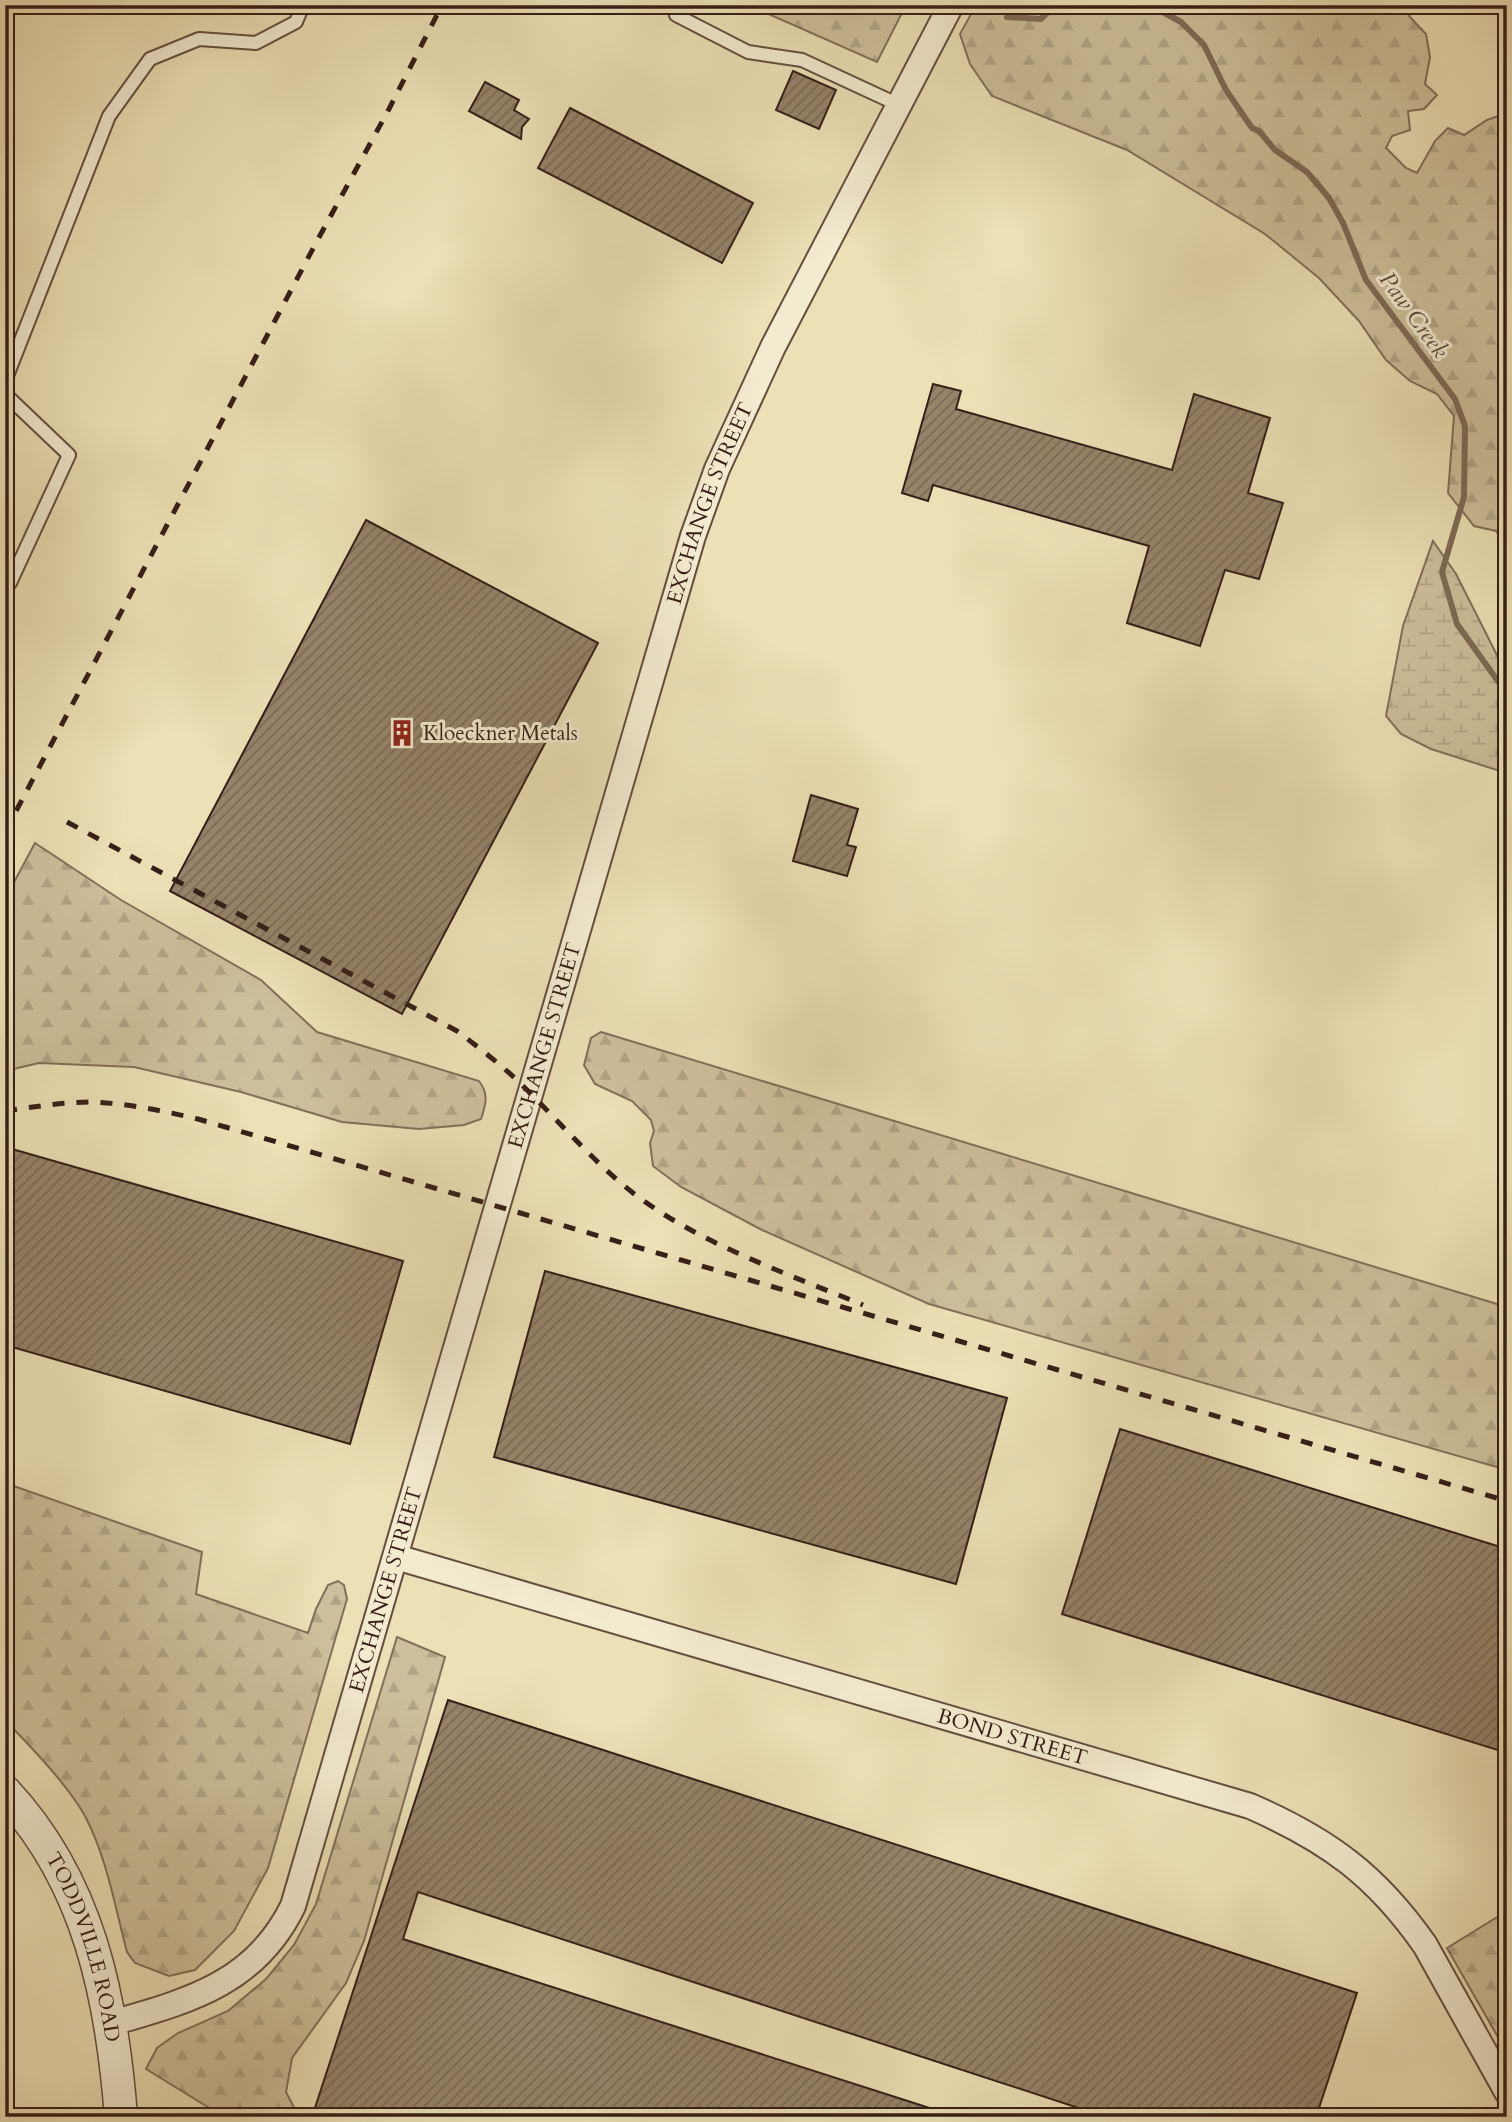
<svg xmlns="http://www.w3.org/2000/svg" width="1512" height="2122" font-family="Cardo,serif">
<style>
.forest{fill:url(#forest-firs);stroke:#826f59;stroke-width:2}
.wetland{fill:url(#wetland-marsh);stroke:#826f59;stroke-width:2}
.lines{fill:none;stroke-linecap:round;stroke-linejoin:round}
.stream{stroke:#7e6b56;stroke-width:6}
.building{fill:url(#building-hatch);stroke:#361f17;stroke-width:2}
.service-casing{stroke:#644f3f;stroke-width:16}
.minor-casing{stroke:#644f3f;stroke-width:28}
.tertiary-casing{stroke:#644f3f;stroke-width:35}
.service{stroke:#f3ebd0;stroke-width:12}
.minor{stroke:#f3ebd0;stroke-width:24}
.tertiary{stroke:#f3ebd0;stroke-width:32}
.rail{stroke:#361f17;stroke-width:5;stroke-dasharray:12 12;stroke-linecap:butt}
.labels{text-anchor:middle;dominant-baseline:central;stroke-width:6;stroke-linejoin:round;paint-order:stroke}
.street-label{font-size:21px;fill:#361f17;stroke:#f3ebd0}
.poi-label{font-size:21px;fill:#361f17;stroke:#f3ebd0;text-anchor:start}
.water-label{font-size:23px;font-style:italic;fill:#604b3c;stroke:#f3ebd0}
</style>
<defs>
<pattern id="forest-firs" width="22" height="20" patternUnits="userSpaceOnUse" patternTransform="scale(1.75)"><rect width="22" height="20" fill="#cdbf9b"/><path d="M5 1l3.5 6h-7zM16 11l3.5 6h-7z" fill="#b1a485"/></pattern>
<pattern id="wetland-marsh" width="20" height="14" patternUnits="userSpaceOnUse" patternTransform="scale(1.75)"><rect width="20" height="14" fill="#cdbf9b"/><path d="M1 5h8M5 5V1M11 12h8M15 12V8" fill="none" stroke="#b1a485"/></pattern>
<pattern id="building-hatch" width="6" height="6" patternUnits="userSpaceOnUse" patternTransform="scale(1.75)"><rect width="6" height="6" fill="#95836a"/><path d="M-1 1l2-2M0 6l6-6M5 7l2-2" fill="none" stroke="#7a6b56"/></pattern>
</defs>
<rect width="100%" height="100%" fill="#ece0b6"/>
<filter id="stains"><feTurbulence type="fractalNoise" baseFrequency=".00286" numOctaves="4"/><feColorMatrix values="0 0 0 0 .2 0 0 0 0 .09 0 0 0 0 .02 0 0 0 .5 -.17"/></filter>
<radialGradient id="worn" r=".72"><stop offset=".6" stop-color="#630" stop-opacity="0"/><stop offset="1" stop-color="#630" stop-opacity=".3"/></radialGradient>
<path class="forest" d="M 748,5 L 906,5 L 877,62 Z
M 976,5 L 1413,5 L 1409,16 L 1426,34 L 1430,57 L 1425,84 L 1437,95 L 1424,109 L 1408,111 L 1410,130 L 1392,136 L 1386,148 L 1406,168 L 1417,173 L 1435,141 L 1448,128 L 1464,135 L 1487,120 L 1507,113 L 1507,547 L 1496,531 L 1474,526 L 1448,493 L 1454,416 L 1437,394 L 1410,381 L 1386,360 L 1359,321 L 1319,278 L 1265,234 L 1127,150 L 992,96 L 970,64 L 960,34 Z
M 35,843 L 121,900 L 261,980 L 317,1032 L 479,1081 C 489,1094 486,1104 481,1119 L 464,1125 L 419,1129 L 342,1122 L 241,1092 L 134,1067 L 39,1063 L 5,1071 L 5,899 Z
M 601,1032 L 1507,1307 L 1507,1470 L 929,1304 L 762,1230 L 681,1187 L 653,1166 L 650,1143 L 654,1131 L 651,1120 L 632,1101 L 595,1084 L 584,1065 L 591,1038 Z
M 5,1483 L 202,1552 L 196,1594 L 308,1633 L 316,1609 L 328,1585 L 338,1581 L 344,1585 L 347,1599 L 268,1868 L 234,1931 L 195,1970 L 169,1976 L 135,1963 L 127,1952 C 115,1907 107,1858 85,1816 C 67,1784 31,1747 5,1720 Z
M 397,1637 L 445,1657 L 364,1941 L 346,1983 L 292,2058 L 286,2092 L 299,2117 L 224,2117 L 146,2069 L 157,2048 L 178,2033 L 228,2011 L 266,1979 L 294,1945 L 316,1904 Z
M 1507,1911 L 1507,2053 L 1447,1948 Z"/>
<path class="wetland" d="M 1433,541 L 1456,574 L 1507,675 L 1507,770 L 1503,772 L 1431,749 L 1401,734 L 1386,716 L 1403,626 Z"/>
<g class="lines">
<path class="stream" d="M 1150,5 L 1181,22 L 1204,45 L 1226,90 L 1252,128 L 1259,131 L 1275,150 L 1307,172 L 1329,198 L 1343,223 L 1366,280 L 1455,399 L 1465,426 L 1464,497 L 1442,572 L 1457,624 L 1500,684 L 1507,699
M 1007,17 L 1041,19 L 1055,5"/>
</g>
<path class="building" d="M 793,71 L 836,90 L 819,129 L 776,110 Z
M 485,82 L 519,100 L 514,110 L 529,119 L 522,127 L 521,139 L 469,111 Z
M 570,108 L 753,203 L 722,263 L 538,168 Z
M 933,384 L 961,391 L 956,409 L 1172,470 L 1194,394 L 1270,418 L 1248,493 L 1283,503 L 1259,579 L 1225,570 L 1200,646 L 1127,623 L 1149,546 L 933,485 L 928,501 L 902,493 Z
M 366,520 L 598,643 L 402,1014 L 170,891 Z
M 811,795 L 858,809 L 847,845 L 856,847 L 847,876 L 793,861 Z
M 5,1147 L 403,1261 L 350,1444 L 5,1345 Z
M 545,1271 L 1007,1398 L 956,1584 L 494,1457 Z
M 1120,1429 L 1507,1549 L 1507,1753 L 1062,1614 Z
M 448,1700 L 1357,1993 L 1316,2117 L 1106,2117 L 418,1892 L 403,1939 L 945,2113 L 944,2117 L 331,2117 L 314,2111 Z"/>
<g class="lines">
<defs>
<path id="service" d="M 676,15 L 748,52 L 802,60 L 899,105
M 5,381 L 109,116 L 150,59 L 199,39 L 256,43 L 296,22 L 303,5
M 5,394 L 69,455 L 10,583 L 5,587"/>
<g id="minor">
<path id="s1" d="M 396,1557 L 1250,1806 C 1328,1840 1376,1875 1425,1945 L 1507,2092"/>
<path id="s2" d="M 112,2023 C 188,2001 255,1984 293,1906 L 693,536 L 717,469 L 773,347 L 951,5"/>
</g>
<g id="tertiary">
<path id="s3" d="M 5,1792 C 89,1882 112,1998 121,2117"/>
</g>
</defs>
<use href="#service" class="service-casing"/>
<use href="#minor" class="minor-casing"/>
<use href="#tertiary" class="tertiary-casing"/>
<use href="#service" class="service"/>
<use href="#minor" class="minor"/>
<use href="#tertiary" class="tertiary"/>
<path class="rail" d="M 67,822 L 457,1031 C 482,1050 508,1070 530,1093 C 564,1127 595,1163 633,1193 C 700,1244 786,1273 863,1305
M 5,832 L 317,241 L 389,109 L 442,5
M 5,1111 C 34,1107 62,1102 91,1102 C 127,1103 163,1111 198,1119 L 1507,1501"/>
</g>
<defs>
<symbol id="building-bare" viewBox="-9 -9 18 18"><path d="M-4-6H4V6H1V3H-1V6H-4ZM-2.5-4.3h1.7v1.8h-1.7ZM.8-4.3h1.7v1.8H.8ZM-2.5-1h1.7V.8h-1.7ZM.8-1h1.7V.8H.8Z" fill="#8f2418" stroke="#f3ebd0" stroke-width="2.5" paint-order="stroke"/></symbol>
</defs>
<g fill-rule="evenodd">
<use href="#building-bare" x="383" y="714" width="38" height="38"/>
</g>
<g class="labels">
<g class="street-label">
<text stroke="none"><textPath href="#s2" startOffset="1687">EXCHANGE STREET</textPath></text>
<text stroke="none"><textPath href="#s2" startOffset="1120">EXCHANGE STREET</textPath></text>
<text stroke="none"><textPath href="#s2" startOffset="553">EXCHANGE STREET</textPath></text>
<text stroke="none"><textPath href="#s1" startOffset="642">BOND STREET</textPath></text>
<text stroke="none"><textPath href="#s3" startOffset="177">TODDVILLE ROAD</textPath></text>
</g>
<g class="poi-label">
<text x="423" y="733">Kloeckner Metals</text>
</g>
<g class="water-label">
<text transform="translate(1414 315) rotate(54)">Paw Creek</text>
</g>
</g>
<rect width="1512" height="2122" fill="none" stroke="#ece0b6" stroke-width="28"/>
<rect x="7" y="7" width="1498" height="2108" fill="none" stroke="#361f17" stroke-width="3.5"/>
<rect x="14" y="14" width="1484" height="2094" fill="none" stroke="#361f17" stroke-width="2"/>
<rect width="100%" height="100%" filter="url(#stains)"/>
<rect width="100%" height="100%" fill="url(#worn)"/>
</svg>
